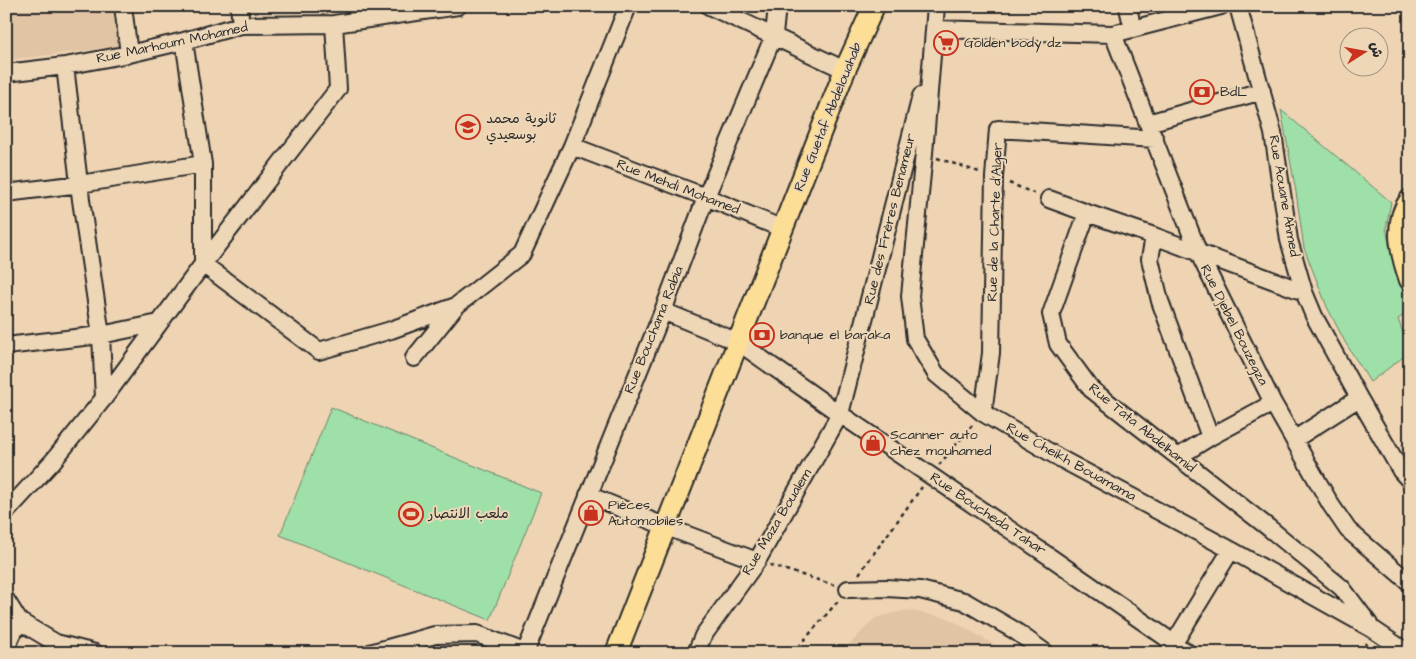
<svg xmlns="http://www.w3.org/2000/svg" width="1416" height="659" font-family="'Architects Daughter','Playpen Sans Arabic',sans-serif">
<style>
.built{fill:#e0c4a4}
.green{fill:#9fdfa8;stroke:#65856a}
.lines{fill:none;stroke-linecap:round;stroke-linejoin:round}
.minor-casing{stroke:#2b2b2b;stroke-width:20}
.major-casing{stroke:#2b2b2b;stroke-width:24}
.path{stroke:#2b2b2b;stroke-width:2.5;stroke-dasharray:4 4;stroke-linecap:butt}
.minor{stroke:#eed7b7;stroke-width:16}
.major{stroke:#fcde96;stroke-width:20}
.labels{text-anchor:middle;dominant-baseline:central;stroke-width:4;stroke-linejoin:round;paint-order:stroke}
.street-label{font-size:14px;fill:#2b2b2b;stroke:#eed7b7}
.poi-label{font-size:14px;fill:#2b2b2b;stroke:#eed7b7;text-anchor:start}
</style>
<rect width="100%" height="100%" fill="#efd4b3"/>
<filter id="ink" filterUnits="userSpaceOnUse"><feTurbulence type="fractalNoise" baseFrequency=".02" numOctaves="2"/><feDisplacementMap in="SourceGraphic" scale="10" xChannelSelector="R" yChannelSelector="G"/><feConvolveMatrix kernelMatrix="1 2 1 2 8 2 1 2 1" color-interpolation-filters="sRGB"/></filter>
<g filter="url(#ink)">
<path class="built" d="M 6,6 L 113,6 L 118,47 L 6,60 Z
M 906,610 L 948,618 L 1009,653 L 841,653 L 875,618 Z"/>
<path class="green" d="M 1281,110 L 1391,202 L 1386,228 L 1390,249 L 1398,279 L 1410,306 L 1410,311 L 1398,319 L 1410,352 L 1370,382 L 1345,342 L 1327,307 L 1304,248 L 1296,192 Z
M 331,407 L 541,493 L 490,620 L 280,535 Z"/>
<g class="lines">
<defs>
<path id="minor" d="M 123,6 L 129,54
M 239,6 L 241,25
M 709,6 L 845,70
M 936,6 L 924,153 L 910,296 L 915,339 L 936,374 L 983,413 L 1063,460 L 1231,550 L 1374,630 L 1408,653
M 1238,6 L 1273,133 L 1289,240 L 1304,292 L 1314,316 L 1359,398 L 1401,471 L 1410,481
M 1128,8 L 1133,29
M 934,29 L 1113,34 L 1221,6
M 1113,34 L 1199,254 L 1273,403 L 1331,505 L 1348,530 L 1410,583
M 184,41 L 203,164 L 203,264 L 319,351 L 391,330 L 456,306 L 522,254 L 572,146 L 628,6
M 65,66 L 81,200 L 101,335 L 104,398
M 6,73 L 65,66 L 129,54 L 184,41 L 241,25 L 334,24 L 458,6
M 1148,123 L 1262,91
M 572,146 L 706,197 L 783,229
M 6,193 L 80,184 L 203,164
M 1049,199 L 1087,213
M 1154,236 L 1150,259 L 1160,301 L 1210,437
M 1304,292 L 1154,236 L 1087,213 L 1051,314 L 1058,344 L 1091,389 L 1269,528 L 1342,588 L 1369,624
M 663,311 L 738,342 L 840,414 L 1053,559 L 1188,653
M 6,346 L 101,335 L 159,323
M 414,358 L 456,306
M 983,413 L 991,353 L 994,177 L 998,129 L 1155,139
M 1295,439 L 1359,398
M 1178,457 L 1210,437 L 1273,403
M 588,495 L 664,526 L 757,561
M 6,512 L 53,461 L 104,398 L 203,264 L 338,89 L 334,24
M 848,589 L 886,588 L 920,590 L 964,601 L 1014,630 L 1046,653
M 6,600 L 19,621 L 56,643 L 95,653
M 6,648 L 19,621
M 370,653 L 435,635 L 477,634 L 527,653
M 525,653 L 663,311 L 706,197 L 774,35 L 777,6
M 696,653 L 703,636 L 757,561 L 840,414 L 921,96
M 1168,653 L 1231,550"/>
<path id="major" d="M 1410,200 C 1393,223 1401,255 1410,280
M 616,653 L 845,70 L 874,6"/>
</defs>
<use href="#minor" class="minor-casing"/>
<use href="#major" class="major-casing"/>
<path class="path" d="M 937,158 L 979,172
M 1009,183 L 1036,194
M 939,465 L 974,423
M 770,565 L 834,585
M 859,574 L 922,487
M 793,653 L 839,600
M 1361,653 L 1367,643"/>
<use href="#minor" class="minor"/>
<use href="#major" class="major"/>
</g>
</g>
<defs>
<symbol id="supermarket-ring" viewBox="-11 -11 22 22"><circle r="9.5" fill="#eed7b7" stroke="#c8321e" stroke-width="1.5"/><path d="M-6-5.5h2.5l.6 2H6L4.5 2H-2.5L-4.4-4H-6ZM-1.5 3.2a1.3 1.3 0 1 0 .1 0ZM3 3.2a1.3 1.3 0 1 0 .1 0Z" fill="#c8321e"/></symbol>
<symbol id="bank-ring" viewBox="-11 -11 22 22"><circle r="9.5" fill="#eed7b7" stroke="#c8321e" stroke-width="1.5"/><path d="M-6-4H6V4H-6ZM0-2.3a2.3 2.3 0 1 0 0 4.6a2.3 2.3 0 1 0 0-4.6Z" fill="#c8321e"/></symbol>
<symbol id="school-ring" viewBox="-11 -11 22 22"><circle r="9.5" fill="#eed7b7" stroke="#c8321e" stroke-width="1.5"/><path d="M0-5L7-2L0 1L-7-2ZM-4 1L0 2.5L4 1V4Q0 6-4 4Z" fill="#c8321e"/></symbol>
<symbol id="shop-ring" viewBox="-11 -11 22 22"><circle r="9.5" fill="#eed7b7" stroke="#c8321e" stroke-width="1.5"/><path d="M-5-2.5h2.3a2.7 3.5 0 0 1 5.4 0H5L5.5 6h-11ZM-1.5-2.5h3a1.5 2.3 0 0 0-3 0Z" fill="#c8321e"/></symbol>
<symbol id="stadium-ring" viewBox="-11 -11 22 22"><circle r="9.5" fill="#eed7b7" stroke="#c8321e" stroke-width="1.5"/><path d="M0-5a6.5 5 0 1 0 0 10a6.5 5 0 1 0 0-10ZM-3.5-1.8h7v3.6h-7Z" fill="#c8321e"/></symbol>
</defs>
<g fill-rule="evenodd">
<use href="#supermarket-ring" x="932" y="29" width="28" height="28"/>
<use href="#bank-ring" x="1188" y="78" width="28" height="28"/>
<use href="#school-ring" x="454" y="113" width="28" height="28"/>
<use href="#bank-ring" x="748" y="321" width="28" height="28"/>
<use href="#shop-ring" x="859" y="429" width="28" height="28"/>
<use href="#shop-ring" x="577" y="499" width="28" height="28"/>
<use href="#stadium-ring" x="397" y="500" width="28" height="28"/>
</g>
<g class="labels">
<g class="street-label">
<text transform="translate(172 43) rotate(-12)">Rue Marhoum Mohamed</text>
<text transform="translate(828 117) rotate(-68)">Rue Guetaf Abdelouahab</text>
<text transform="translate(678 187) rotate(21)">Rue Mehdi Mohamed</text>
<text transform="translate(1284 196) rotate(80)">Rue Aouane Ahmed</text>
<text transform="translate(890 219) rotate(-76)">Rue des Frères Benameur</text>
<text transform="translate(995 222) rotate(-88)">Rue de la Charte d'Alger</text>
<text transform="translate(1234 325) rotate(63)">Rue Djebel Bouzegza</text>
<text transform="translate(654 330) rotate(-68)">Rue Bouchama Rabia</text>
<text transform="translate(1142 428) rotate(39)">Rue Tata Abdelhamid</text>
<text transform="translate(1071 462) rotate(29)">Rue Cheikh Bouamama</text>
<text transform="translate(988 514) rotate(34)">Rue Boucheda Tahar</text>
<text transform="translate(777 522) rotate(-59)">Rue Maza Boualem</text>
</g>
<g class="poi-label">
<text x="964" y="43">Golden body dz</text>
<text x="1220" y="92">BdL</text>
<text x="486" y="119">ثانوية محمد<tspan x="486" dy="16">بوسعيدي</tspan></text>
<text x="780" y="335">banque el baraka</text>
<text x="890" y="435">Scanner auto<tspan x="890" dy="16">chez mouhamed</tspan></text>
<text x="608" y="505">Pièces<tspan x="608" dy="16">Automobiles</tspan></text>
<text x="428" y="514">ملعب الانتصار</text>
</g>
</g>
<rect width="1416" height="659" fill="none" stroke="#eed7b7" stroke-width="25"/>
<rect x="12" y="12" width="1391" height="634" fill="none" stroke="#2b2b2b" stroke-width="2" filter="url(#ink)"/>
<g transform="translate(1364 52) rotate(79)"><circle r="24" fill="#eed7b7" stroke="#a0927f"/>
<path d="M0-4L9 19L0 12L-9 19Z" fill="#c8321e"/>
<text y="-8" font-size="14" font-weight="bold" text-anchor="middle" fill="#2b2b2b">ش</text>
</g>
</svg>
